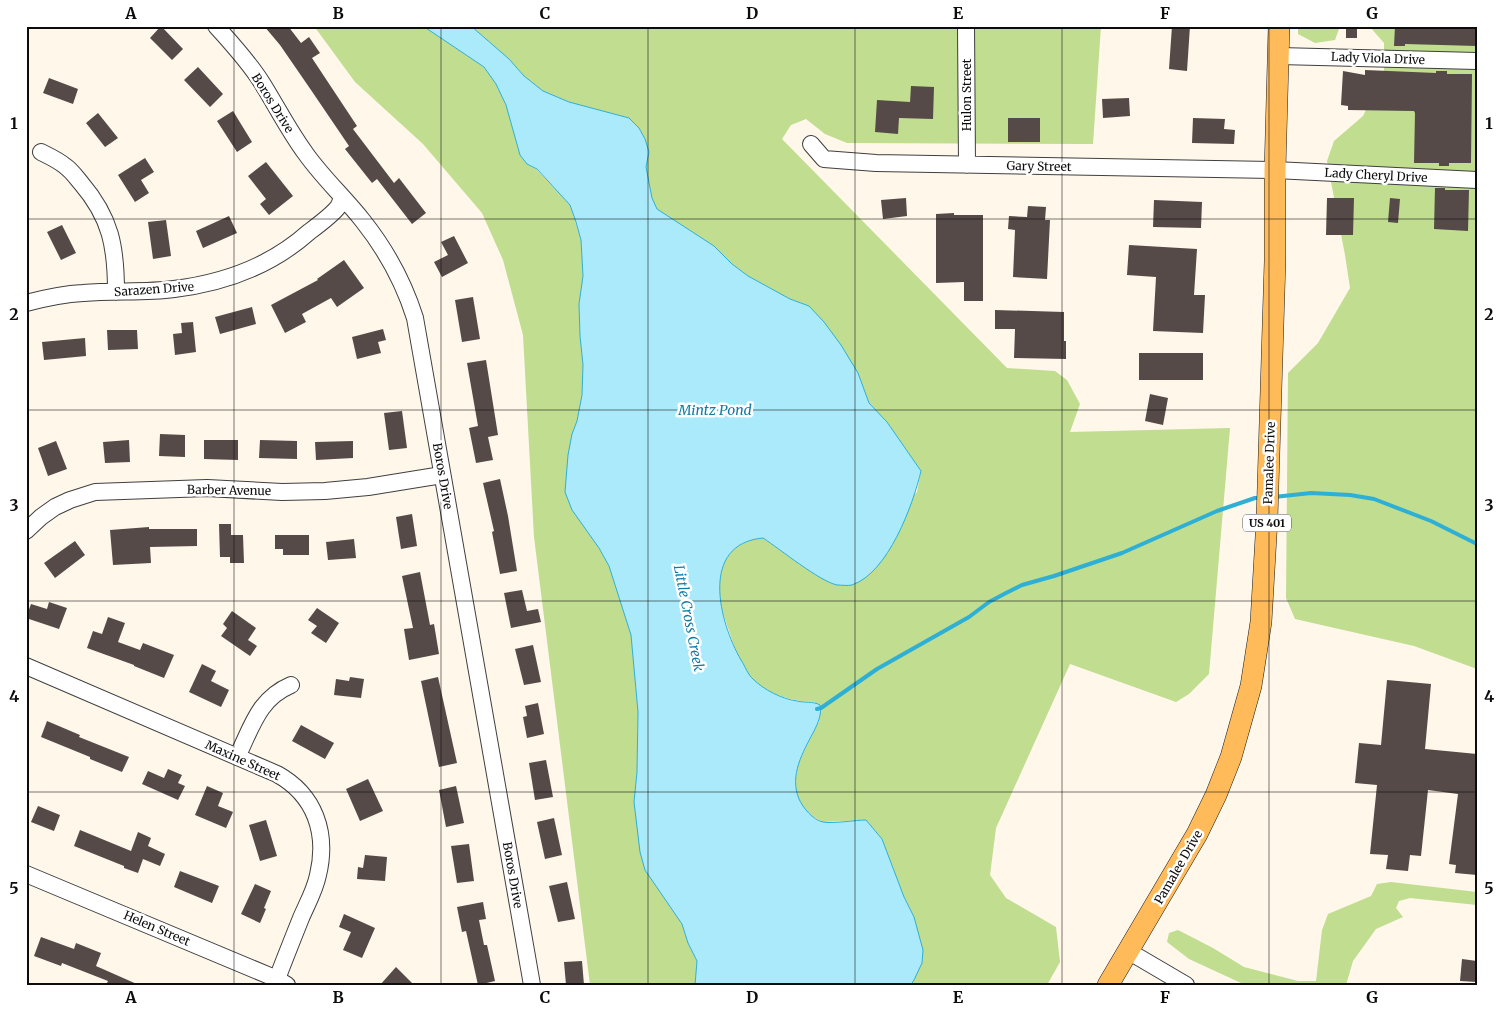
<svg xmlns="http://www.w3.org/2000/svg" width="1503" height="1011" font-family="Merriweather,serif">
<style>
.forest{fill:#c0dd90}
.water{fill:#abeafa;stroke:#2eafd6}
.lines{fill:none;stroke-linecap:round;stroke-linejoin:round}
.stream{stroke:#2eafd6;stroke-width:4}
.building{fill:#554a47}
.minor-casing{stroke:#3f3f3f;stroke-width:18}
.major-casing{stroke:#1d1d1d;stroke-width:22}
.minor{stroke:#fff;stroke-width:16}
.major{stroke:#ffbb5a;stroke-width:21}
.grid{fill:none;stroke:#0c0c0c;stroke-width:1;stroke-opacity:0.55}
.labels{text-anchor:middle;dominant-baseline:central;stroke-width:5;stroke-linejoin:round;paint-order:stroke}
.shield{fill:#fff;stroke:#555;stroke-width:1}
.shield-label{font-size:11px;font-weight:bold;fill:#0c0c0c}
.street-label{font-size:12px;fill:#0c0c0c;stroke:#fff}
.water-label{font-size:14px;font-style:italic;fill:#0e7ca5;stroke:#fff}
.neatline{fill:none;stroke:#0c0c0c;stroke-width:2}
.grid-label{font-size:16px;text-anchor:middle;font-weight:bold;fill:#0c0c0c}
</style>
<rect width="100%" height="100%" fill="#fff7ea"/>
<path class="forest" d="M 314,26 L 423,26 L 484,67 L 496,84 L 506,105 L 520,155 L 527,164 L 536,169 L 570,205 L 581,240 L 583,276 L 579,304 L 580,336 L 583,365 L 582,395 L 577,421 L 572,434 L 599,548 L 609,566 L 631,635 L 638,712 L 637,772 L 634,802 L 645,869 L 682,924 L 688,943 L 697,961 L 695,985 L 590,985 L 534,537 L 523,335 L 503,260 L 482,213 L 423,144 L 355,82 Z
M 471,26 L 1101,26 L 1093,144 L 847,143 L 825,134 L 806,119 L 791,125 L 782,139 L 1007,368 L 1055,371 L 1067,380 L 1080,404 L 1070,432 L 1230,428 L 1209,674 L 1189,694 L 1176,702 L 1070,664 L 996,828 L 990,875 L 1006,898 L 1056,927 L 1060,962 L 1047,985 L 911,985 L 914,980 L 914,917 L 904,897 L 882,839 L 866,820 L 823,822 L 812,816 L 801,806 L 796,793 L 796,777 L 798,763 L 819,721 L 815,702 C 793,701 769,696 752,679 C 743,669 733,644 729,631 C 726,622 723,614 721,605 C 714,572 726,541 763,538 L 819,577 L 917,492 L 921,471 L 887,422 L 869,403 L 858,373 L 809,306 L 790,299 L 748,276 L 732,264 L 714,246 L 657,209 L 652,198 L 646,167 L 649,152 L 645,139 L 639,128 L 629,118 L 569,102 L 543,91 L 524,76 L 509,59 Z
M 1298,26 L 1340,26 L 1335,40 L 1315,43 L 1298,34 Z
M 1346,26 L 1477,26 L 1477,669 L 1414,646 L 1295,619 L 1286,598 L 1288,373 L 1318,343 L 1350,288 L 1345,255 L 1327,161 L 1334,141 L 1363,116 L 1384,73 L 1384,43 L 1370,27 Z
M 1391,882 L 1477,892 L 1477,905 L 1410,898 L 1399,901 L 1396,908 L 1403,917 L 1376,929 L 1353,961 L 1346,985 L 1253,985 L 1241,983 L 1189,959 L 1167,942 L 1169,933 L 1178,930 L 1213,948 L 1244,967 L 1298,981 L 1316,981 L 1322,930 L 1328,914 L 1371,896 L 1377,884 Z"/>
<path class="water" d="M 423,26 L 471,26 L 509,59 L 524,76 L 543,91 L 569,102 L 629,118 L 639,128 L 645,139 L 649,152 L 646,167 L 652,198 L 657,209 L 714,246 L 732,264 L 748,276 L 790,299 L 809,306 L 824,322 L 841,345 L 858,373 L 869,403 L 887,422 L 921,471 C 913,505 888,573 852,585 C 848,586 841,585 837,585 C 819,581 780,549 763,538 C 699,544 719,622 741,660 C 745,666 748,675 753,679 C 764,690 782,699 797,701 C 805,703 813,701 820,705 C 822,714 818,723 814,731 C 803,752 789,775 799,799 C 803,808 813,820 823,822 C 832,824 856,820 866,820 L 882,839 L 904,897 L 914,917 L 923,950 L 922,963 L 914,980 L 911,985 L 695,985 L 697,961 L 688,943 L 682,924 L 645,870 L 640,852 L 634,802 L 637,772 L 638,712 L 631,635 L 609,566 L 599,548 L 572,510 L 565,492 L 568,455 L 572,434 L 577,421 L 582,395 L 583,365 L 580,336 L 579,304 L 583,276 L 581,240 L 576,222 L 570,205 L 537,169 L 527,164 L 520,155 L 506,105 L 496,84 L 484,67 Z"/>
<g class="lines">
<path class="stream" d="M 1274,497 L 1311,493 L 1350,495 L 1374,499 L 1431,521 L 1477,544
M 817,709 L 821,708 L 877,669 L 969,617 L 989,602 L 1006,593 L 1022,585 L 1054,576 L 1122,553 L 1217,511 L 1255,498 L 1262,498"/>
</g>
<path class="building" d="M 161,26 L 183,49 L 172,60 L 150,38 Z
M 264,26 L 288,26 L 301,43 L 309,37 L 320,53 L 312,58 L 357,126 L 353,129 L 394,183 L 399,178 L 426,213 L 412,224 L 377,179 L 372,183 L 345,149 L 349,146 L 311,90 L 280,45 Z
M 1172,26 L 1190,26 L 1187,71 L 1169,69 Z
M 1346,26 L 1357,26 L 1357,38 L 1346,38 Z
M 1395,26 L 1477,26 L 1477,46 L 1405,44 L 1405,46 L 1394,46 Z
M 198,67 L 223,94 L 210,107 L 184,80 Z
M 1365,70 L 1436,73 L 1436,71 L 1447,71 L 1447,74 L 1472,74 L 1471,163 L 1449,163 L 1449,166 L 1439,166 L 1439,163 L 1414,163 L 1415,113 L 1414,111 L 1348,110 L 1348,106 L 1341,105 L 1343,71 L 1365,75 Z
M 49,78 L 78,89 L 73,104 L 43,93 Z
M 911,86 L 934,87 L 933,119 L 899,118 L 898,134 L 875,132 L 877,100 L 910,102 Z
M 1129,98 L 1130,116 L 1103,118 L 1102,99 Z
M 233,111 L 252,142 L 237,152 L 217,121 Z
M 98,113 L 118,138 L 105,147 L 86,123 Z
M 1008,118 L 1040,118 L 1040,142 L 1008,142 Z
M 1193,118 L 1225,119 L 1224,129 L 1235,130 L 1234,144 L 1192,143 Z
M 145,158 L 154,172 L 141,180 L 149,193 L 135,202 L 118,175 Z
M 266,162 L 293,196 L 269,215 L 260,204 L 266,199 L 248,176 Z
M 1435,188 L 1445,188 L 1445,190 L 1469,190 L 1468,231 L 1434,229 Z
M 906,198 L 907,216 L 883,219 L 881,200 Z
M 1327,198 L 1354,198 L 1353,235 L 1326,235 Z
M 1390,198 L 1400,199 L 1398,223 L 1388,222 Z
M 1154,200 L 1202,202 L 1201,228 L 1153,227 Z
M 1028,206 L 1046,207 L 1045,220 L 1050,220 L 1047,279 L 1013,277 L 1015,230 L 1008,229 L 1009,216 L 1027,217 Z
M 954,213 L 954,215 L 983,215 L 983,301 L 964,301 L 964,282 L 936,283 L 936,214 Z
M 229,216 L 237,233 L 203,248 L 196,231 Z
M 166,220 L 171,256 L 153,259 L 148,222 Z
M 62,225 L 76,253 L 61,260 L 47,232 Z
M 454,236 L 468,263 L 442,277 L 434,262 L 448,255 L 441,242 Z
M 1129,245 L 1197,249 L 1194,295 L 1205,295 L 1203,333 L 1153,331 L 1156,277 L 1127,275 Z
M 344,260 L 364,288 L 337,307 L 331,298 L 302,314 L 306,322 L 285,333 L 271,305 L 318,280 L 317,279 Z
M 473,297 L 480,339 L 462,342 L 455,300 Z
M 252,307 L 256,324 L 220,334 L 215,317 Z
M 995,310 L 1064,312 L 1064,341 L 1066,341 L 1066,359 L 1014,358 L 1015,329 L 995,329 Z
M 193,322 L 196,352 L 175,355 L 173,334 L 182,333 L 181,323 Z
M 383,329 L 386,340 L 378,342 L 381,353 L 357,359 L 352,337 Z
M 107,330 L 137,330 L 138,349 L 108,350 Z
M 85,338 L 86,356 L 44,360 L 42,342 Z
M 1139,353 L 1203,353 L 1203,380 L 1139,380 Z
M 486,360 L 498,435 L 488,437 L 493,460 L 476,463 L 469,428 L 478,426 L 467,363 Z
M 1150,394 L 1168,398 L 1163,425 L 1145,421 Z
M 402,411 L 407,448 L 389,450 L 384,413 Z
M 160,434 L 185,435 L 185,457 L 159,456 Z
M 129,440 L 130,462 L 105,463 L 103,442 Z
M 204,440 L 238,440 L 238,460 L 204,459 Z
M 260,440 L 297,441 L 297,459 L 259,458 Z
M 56,441 L 67,469 L 48,476 L 38,448 Z
M 353,441 L 353,458 L 316,460 L 315,442 Z
M 500,479 L 508,516 L 517,571 L 500,574 L 492,532 L 494,531 L 483,483 Z
M 412,514 L 417,546 L 401,549 L 396,517 Z
M 219,524 L 231,524 L 231,535 L 243,535 L 244,563 L 230,563 L 230,557 L 220,557 Z
M 149,527 L 149,529 L 197,529 L 197,546 L 150,547 L 151,563 L 113,565 L 110,530 Z
M 275,535 L 309,535 L 309,555 L 283,555 L 283,549 L 275,549 Z
M 354,539 L 356,558 L 328,560 L 326,542 Z
M 75,541 L 85,555 L 55,578 L 44,563 Z
M 420,572 L 430,625 L 434,624 L 439,654 L 409,660 L 404,629 L 413,628 L 402,576 Z
M 522,590 L 527,611 L 538,609 L 541,622 L 511,628 L 504,593 Z
M 49,602 L 67,608 L 59,629 L 26,618 L 31,604 L 47,609 Z
M 317,608 L 339,623 L 326,643 L 311,633 L 317,626 L 308,620 Z
M 232,611 L 256,628 L 248,640 L 257,646 L 250,656 L 221,636 L 227,628 L 223,624 Z
M 108,617 L 125,623 L 118,642 L 140,650 L 143,643 L 174,655 L 164,678 L 134,666 L 134,665 L 87,648 L 93,631 L 102,634 Z
M 533,645 L 541,682 L 524,685 L 515,649 Z
M 202,664 L 216,671 L 211,681 L 229,690 L 221,707 L 189,692 Z
M 350,677 L 364,679 L 361,698 L 334,695 L 336,679 L 349,681 Z
M 438,677 L 457,763 L 439,767 L 421,681 Z
M 1387,680 L 1431,684 L 1425,749 L 1477,754 L 1477,875 L 1455,873 L 1456,865 L 1449,864 L 1458,794 L 1428,790 L 1421,856 L 1410,855 L 1408,871 L 1386,869 L 1388,855 L 1370,854 L 1377,785 L 1355,783 L 1359,743 L 1381,745 Z
M 538,703 L 544,734 L 527,738 L 523,717 L 527,716 L 525,706 Z
M 47,721 L 80,735 L 79,737 L 129,757 L 122,772 L 90,759 L 90,757 L 41,737 Z
M 301,725 L 334,743 L 325,759 L 292,741 Z
M 546,760 L 553,797 L 535,800 L 529,763 Z
M 168,769 L 182,775 L 178,783 L 185,786 L 178,800 L 142,784 L 148,771 L 164,778 Z
M 368,779 L 383,811 L 360,821 L 346,789 Z
M 207,786 L 223,793 L 218,806 L 233,812 L 226,828 L 195,815 Z
M 456,786 L 464,823 L 446,827 L 439,790 Z
M 38,806 L 60,815 L 54,831 L 31,822 Z
M 554,818 L 562,855 L 545,859 L 537,822 Z
M 266,820 L 277,856 L 260,861 L 249,825 Z
M 80,830 L 131,851 L 138,832 L 151,838 L 148,846 L 165,854 L 160,866 L 143,859 L 138,873 L 124,868 L 124,866 L 74,846 Z
M 469,844 L 474,881 L 457,883 L 451,846 Z
M 365,855 L 387,857 L 385,881 L 357,879 L 358,867 L 363,868 Z
M 180,871 L 219,886 L 212,903 L 174,887 Z
M 567,882 L 575,919 L 558,922 L 549,886 Z
M 255,884 L 271,891 L 264,908 L 266,909 L 260,923 L 241,914 Z
M 483,902 L 486,919 L 479,920 L 484,945 L 487,945 L 495,981 L 478,985 L 466,931 L 462,932 L 457,907 Z
M 344,914 L 375,928 L 362,958 L 343,950 L 351,932 L 339,927 Z
M 41,937 L 74,949 L 76,943 L 101,953 L 96,966 L 139,985 L 106,985 L 108,981 L 62,963 L 61,966 L 34,956 Z
M 1462,959 L 1477,961 L 1477,982 L 1460,981 Z
M 582,961 L 584,985 L 566,985 L 564,962 Z
M 396,967 L 414,985 L 380,985 Z"/>
<g class="lines">
<defs>
<path id="minor" d="M 216,26 C 232,44 249,62 262,83 C 277,107 289,131 306,154 C 323,178 345,198 363,221 C 386,250 404,283 415,318 L 532,985
M 966,26 L 967,165
M 1279,56 L 1477,61
M 811,144 L 824,159 L 876,163 L 1275,170 L 1477,180
M 41,152 C 49,156 58,160 65,166 C 71,170 76,177 81,183 C 111,218 116,247 116,292
M 26,303 C 45,298 63,294 83,293 C 113,290 144,293 174,289 C 224,283 271,266 309,232 C 317,226 332,215 338,207 C 340,204 341,200 342,197
M 26,531 L 41,517 L 55,507 L 70,500 L 95,492 L 207,488 L 282,492 L 325,491 L 368,487 L 442,475
M 26,666 L 277,774 C 315,795 328,833 318,875 C 315,890 307,904 301,918 C 293,938 285,958 277,979
M 237,757 C 252,727 258,699 291,685
M 26,874 L 277,979 L 287,985
M 1128,951 L 1186,985"/>
<path id="major" d="M 1108,985 L 1197,834 L 1216,795 L 1231,757 L 1251,686 L 1261,622 L 1267,519 L 1275,261 L 1275,170 L 1279,26"/>
</defs>
<use href="#minor" class="minor-casing"/>
<use href="#major" class="major-casing"/>
<use href="#minor" class="minor"/>
<use href="#major" class="major"/>
</g>
<path class="grid" d="M 234,26 L 234,985M 441,26 L 441,985M 648,26 L 648,985M 855,26 L 855,985M 1062,26 L 1062,985M 1269,26 L 1269,985M 26,219 L 1477,219M 26,410 L 1477,410M 26,601 L 1477,601M 26,792 L 1477,792"/>
<g class="labels">
<rect class="shield" x="1243" y="514.5" width="48" height="17" rx="4"/>
<g class="shield-label">
<text x="1267" y="523">US 401</text>
</g>
<g class="street-label">
<text transform="translate(1378 58) rotate(2)">Lady Viola Drive</text>
<text transform="translate(966 95) rotate(-90)">Hulon Street</text>
<text transform="translate(273 103) rotate(58)">Boros Drive</text>
<text transform="translate(1039 166) rotate(1)">Gary Street</text>
<text transform="translate(1376 175) rotate(3)">Lady Cheryl Drive</text>
<text transform="translate(154 289) rotate(-4)">Sarazen Drive</text>
<text transform="translate(1269 463) rotate(-88)">Pamalee Drive</text>
<text transform="translate(443 476) rotate(80)">Boros Drive</text>
<text transform="translate(229 490) rotate(1)">Barber Avenue</text>
<text transform="translate(243 760) rotate(24)">Maxine Street</text>
<text transform="translate(1178 867) rotate(-60)">Pamalee Drive</text>
<text transform="translate(513 875) rotate(80)">Boros Drive</text>
<text transform="translate(157 928) rotate(23)">Helen Street</text>
</g>
<g class="water-label">
<text x="715" y="410">Mintz Pond</text>
<text transform="translate(689 618) rotate(79)">Little Cross Creek</text>
</g>
</g>
<rect width="1503" height="1011" fill="none" stroke="#ffffff" stroke-width="55"/>
<rect x="28" y="28" width="1448" height="956" class="neatline"/>
<g class="grid-label">
<text x="131" y="19">A</text>
<text x="338" y="19">B</text>
<text x="545" y="19">C</text>
<text x="752" y="19">D</text>
<text x="958" y="19">E</text>
<text x="1165" y="19">F</text>
<text x="1372" y="19">G</text>
<text x="14" y="129">1</text>
<text x="1489" y="129">1</text>
<text x="14" y="320">2</text>
<text x="1489" y="320">2</text>
<text x="14" y="511">3</text>
<text x="1489" y="511">3</text>
<text x="14" y="702">4</text>
<text x="1489" y="702">4</text>
<text x="14" y="894">5</text>
<text x="1489" y="894">5</text>
<text x="131" y="1003">A</text>
<text x="338" y="1003">B</text>
<text x="545" y="1003">C</text>
<text x="752" y="1003">D</text>
<text x="958" y="1003">E</text>
<text x="1165" y="1003">F</text>
<text x="1372" y="1003">G</text>
</g>
</svg>
